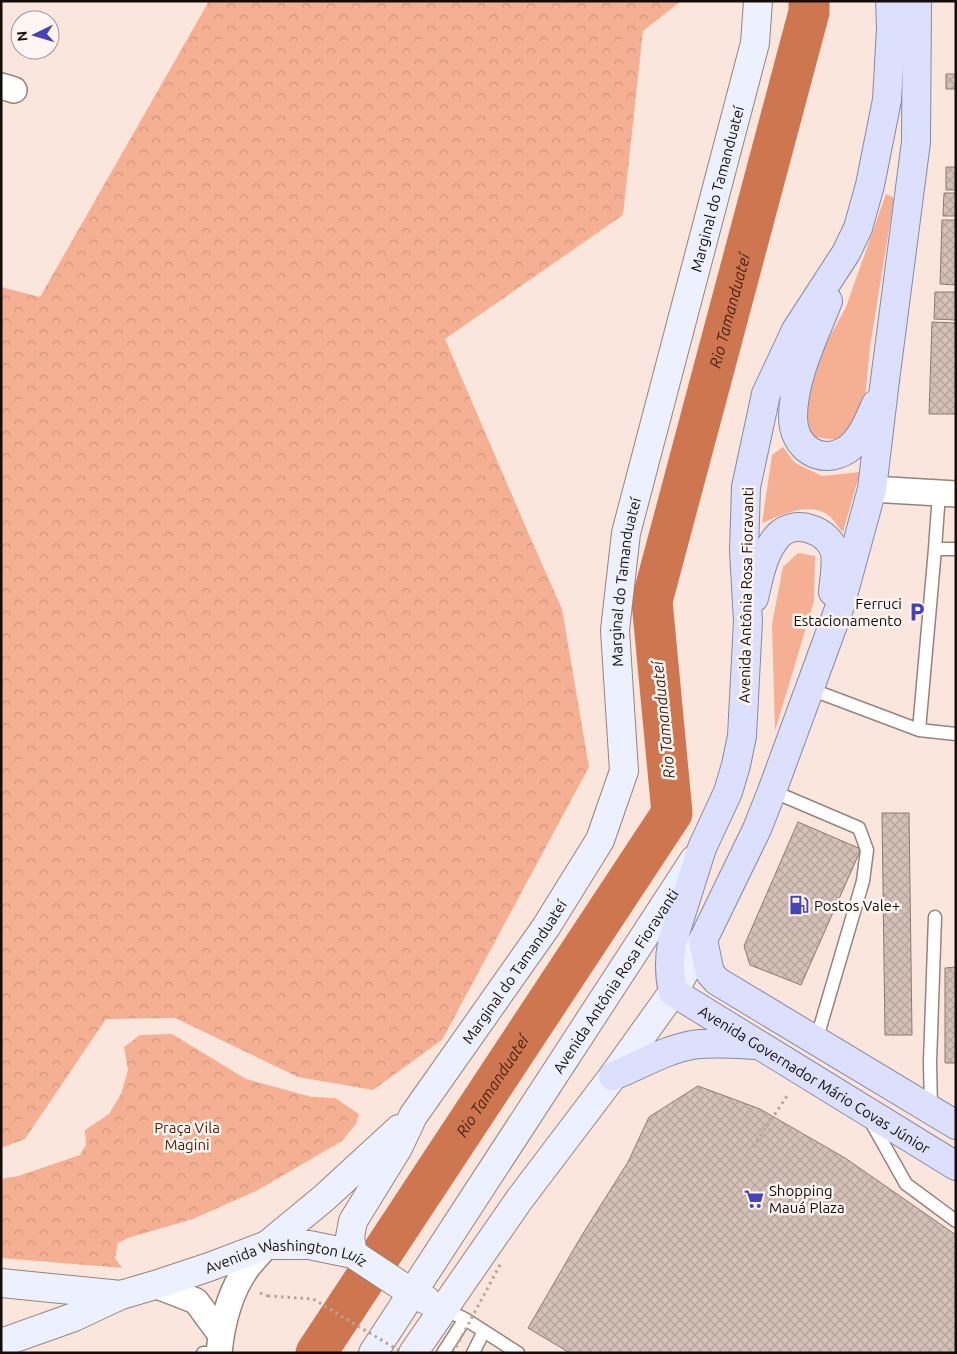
<svg xmlns="http://www.w3.org/2000/svg" width="957" height="1354" font-family="Ubuntu,sans-serif">
<style>
.forest{fill:url(#forest-crowns)}
.garden{fill:#f5b093}
.lines{fill:none;stroke-linecap:round;stroke-linejoin:round}
.river{stroke:#ce764f;stroke-width:41}
.building{fill:url(#building-cross-hatch);stroke:#8c7a72}
.lane-casing{stroke:#96837c;stroke-width:15}
.street-casing{stroke:#96837c;stroke-width:28}
.secondary-casing{stroke:#96837c;stroke-width:30}
.primary-casing{stroke:#8689a6;stroke-width:30}
.path{stroke:#b5a49d;stroke-width:3;stroke-dasharray:2.5 4;stroke-linecap:butt}
.lane{stroke:#fff;stroke-width:12}
.street{stroke:#fff;stroke-width:25}
.secondary{stroke:#edf0fe;stroke-width:28}
.primary{stroke:#dce0fd;stroke-width:28}
.path-bridge{stroke:#b5a49d;stroke-width:3;stroke-dasharray:2.5 4;stroke-linecap:butt}
.labels{text-anchor:middle;dominant-baseline:central;stroke-width:5;stroke-linejoin:round;paint-order:stroke}
.street-label{font-size:15px;fill:#130c09;stroke:#fff6f3}
.poi-label{font-size:15px;fill:#130c09;stroke:#fff6f3;text-anchor:start}
.park-label{font-size:15px;fill:#521a00;stroke:#fff6f3}
.water-label{font-size:16px;font-style:italic;fill:#462212;stroke:#fff6f3}
</style>
<defs>
<pattern id="forest-crowns" width="20" height="18" patternUnits="userSpaceOnUse" patternTransform="scale(1.25)"><rect width="20" height="18" fill="#f5b093"/><path d="M2 6a3 3 0 1 1 6 0M12 15a3 3 0 1 1 6 0" fill="none" stroke="#d1967d"/></pattern>
<pattern id="building-cross-hatch" width="8" height="8" patternUnits="userSpaceOnUse" patternTransform="scale(1.25)"><rect width="8" height="8" fill="#d4c0b7"/><path d="M0 0l8 8M0 8l8-8" fill="none" stroke="#b5a49c"/></pattern>
</defs>
<rect width="100%" height="100%" fill="#fbe6dd"/>
<path class="forest" d="M 209,1 L 681,1 L 643,31 L 623,215 L 445,339 L 527,530 L 562,609 L 589,767 L 442,1040 L 373,1090 L 298,1077 L 175,1018 L 106,1019 L 25,1139 L 1,1148 L 1,287 L 40,297 Z
M 172,1034 L 246,1079 L 312,1097 L 335,1098 L 359,1114 L 356,1124 L 342,1141 L 258,1190 L 193,1219 L 128,1238 L 118,1243 L 115,1258 L 122,1268 L 1,1258 L 1,1179 L 18,1176 L 80,1155 L 86,1145 L 85,1130 L 109,1114 L 121,1094 L 128,1070 L 124,1047 L 140,1035 Z"/>
<path class="garden" d="M 886,194 L 894,198 L 870,347 L 863,419 L 838,440 L 814,437 L 801,411 L 811,371 L 846,307 Z
M 783,447 L 795,463 L 822,476 L 860,472 L 843,532 C 838,527 833,518 827,514 C 807,502 781,515 762,523 L 772,455 Z
M 798,553 L 815,556 L 814,601 L 775,731 L 772,624 L 783,567 Z"/>
<g class="lines">
<path class="river" id="s1" d="M 316,1353 L 672,813 L 652,601 L 809,12 L 809,1"/>
</g>
<path class="building" d="M 946,74 L 956,74 L 956,89 L 946,89 Z
M 946,167 L 956,167 L 956,190 L 946,190 Z
M 944,193 L 956,193 L 956,216 L 943,216 Z
M 942,220 L 956,220 L 956,285 L 940,284 Z
M 935,292 L 956,292 L 956,320 L 934,319 Z
M 932,322 L 956,323 L 956,414 L 929,414 Z
M 882,813 L 909,813 L 912,1035 L 885,1035 Z
M 798,822 L 861,849 L 801,985 L 750,965 L 744,946 Z
M 956,967 L 956,1063 L 945,1063 L 945,968 Z
M 698,1086 L 760,1109 L 845,1158 L 956,1235 L 956,1353 L 570,1353 L 528,1328 L 582,1235 L 628,1162 L 649,1117 Z"/>
<g class="lines">
<defs>
<path id="lane" d="M 939,493 L 935,549 L 956,549
M 810,689 L 919,730 L 956,734
M 919,730 L 935,549
M 772,791 L 859,828 L 867,850 L 863,881 L 816,1041
M 931,1110 L 930,1062 L 935,917
M 870,1120 L 906,1184 L 956,1221
M 443,1309 L 465,1319 L 518,1353
M 203,1353 L 206,1353
M 443,1353 L 465,1319
M 473,1353 L 484,1331"/>
<path id="street" d="M 1,86 L 14,90
M 872,489 L 956,494
M 155,1285 L 196,1301 L 221,1335
M 219,1353 C 222,1323 229,1293 247,1268 C 253,1260 260,1253 267,1245"/>
<g id="secondary">
<path d="M 267,1245 L 324,1198 L 399,1129"/>
<path id="s2" d="M 353,1254 L 350,1237 L 353,1221 L 398,1148 L 413,1116 L 546,927 L 600,840 L 624,771 L 615,630 L 626,533 L 755,43 L 758,1"/>
<path d="M 1,1283 L 121,1295"/>
<path id="s3" d="M 1,1343 L 74,1317 L 121,1295 L 155,1285 L 209,1267 L 267,1245 L 309,1245 L 353,1254 L 403,1287 L 426,1300"/>
<path id="s4" d="M 373,1353 L 694,860"/>
<path d="M 413,1353 L 519,1200 L 613,1076 L 673,992 L 703,940"/>
</g>
<g id="primary">
<path id="s5" d="M 890,1 L 891,28 L 887,100 L 870,185 L 858,228 L 846,253 L 796,330 L 766,394 L 746,487 L 744,551 L 748,621 L 742,736 L 736,765 L 728,792 L 702,848 L 672,943 C 669,960 669,975 673,992 L 956,1166"/>
<path d="M 917,1 L 916,142 L 884,388 L 872,489 L 840,606 L 772,791 L 757,829 L 703,940 L 710,973 L 717,981 L 956,1125"/>
<path d="M 828,301 C 814,337 793,378 793,417 C 793,448 821,467 848,449 C 862,439 869,419 876,404"/>
<path d="M 754,598 C 759,577 763,553 777,537 C 793,517 830,530 835,553 C 837,566 834,579 833,592"/>
<path d="M 613,1076 C 639,1066 664,1050 692,1045 C 714,1042 736,1044 758,1045"/>
</g>
</defs>
<use href="#lane" class="lane-casing"/>
<use href="#street" class="street-casing"/>
<use href="#secondary" class="secondary-casing"/>
<use href="#primary" class="primary-casing"/>
<path class="path" d="M 753,1147 L 789,1093
M 260,1293 L 268,1296"/>
<use href="#lane" class="lane"/>
<use href="#street" class="street"/>
<use href="#secondary" class="secondary"/>
<use href="#primary" class="primary"/>
<path class="path-bridge" d="M 268,1296 L 313,1299 L 403,1353
M 453,1353 L 501,1263"/>
</g>
<defs>
<symbol id="parking-bare" viewBox="-9 -9 18 18"><path d="M-3.5-5.5H1a3.5 3.5 0 0 1 0 7H-1V5.5H-3.5ZM-1-3.4V-.6H.8a1.4 1.4 0 0 0 0-2.8Z" fill="#4642b8" stroke="#fff6f3" stroke-width="2.5" paint-order="stroke"/></symbol>
<symbol id="fuel-bare" viewBox="-9 -9 18 18"><path d="M-5.5-6h7V0h2V4h1.3V-2.5L3-4.5l.8-.8L6-3V5H2.5V1h-1V6h-7ZM-4.2-4.7v3.2H.2V-4.7Z" fill="#4642b8" stroke="#fff6f3" stroke-width="2.5" paint-order="stroke"/></symbol>
<symbol id="supermarket-bare" viewBox="-9 -9 18 18"><path d="M-6-5.5h2.5l.6 2H6L4.5 2H-2.5L-4.4-4H-6ZM-1.5 3.2a1.3 1.3 0 1 0 .1 0ZM3 3.2a1.3 1.3 0 1 0 .1 0Z" fill="#4642b8" stroke="#fff6f3" stroke-width="2.5" paint-order="stroke"/></symbol>
</defs>
<g fill-rule="evenodd">
<use href="#parking-bare" x="903" y="598" width="28" height="28"/>
<use href="#fuel-bare" x="785" y="891" width="28" height="28"/>
<use href="#supermarket-bare" x="740" y="1185" width="28" height="28"/>
</g>
<g class="labels">
<g class="street-label">
<text stroke="none"><textPath href="#s2" startOffset="1156">Marginal do Tamanduateí</textPath></text>
<text stroke="none"><textPath href="#s2" startOffset="751">Marginal do Tamanduateí</textPath></text>
<text transform="translate(746 595) rotate(-89)">Avenida Antônia Rosa Fioravanti</text>
<text stroke="none"><textPath href="#s2" startOffset="331">Marginal do Tamanduateí</textPath></text>
<text stroke="none"><textPath href="#s4" startOffset="444">Avenida Antônia Rosa Fioravanti</textPath></text>
<text stroke="none"><textPath href="#s5" startOffset="1200">Avenida Governador Mário Covas Júnior</textPath></text>
<text stroke="none"><textPath href="#s3" startOffset="302">Avenida Washington Luíz</textPath></text>
</g>
<g class="poi-label">
<text x="902" y="603" text-anchor="end">Ferruci<tspan x="902" dy="17">Estacionamento</tspan></text>
<text x="814" y="905">Postos Vale+</text>
<text x="769" y="1190">Shopping<tspan x="769" dy="17">Mauá Plaza</tspan></text>
</g>
<g class="park-label">
<text x="187" y="1127">Praça Vila<tspan x="187" dy="17">Magini</tspan></text>
</g>
<g class="water-label">
<text stroke="none"><textPath href="#s1" startOffset="1160">Rio Tamanduateí</textPath></text>
<text transform="translate(663 720) rotate(-96)">Rio Tamanduateí</text>
<text stroke="none"><textPath href="#s1" startOffset="320">Rio Tamanduateí</textPath></text>
</g>
</g>
<rect width="957" height="1354" fill="none" stroke="#130c09" stroke-width="5"/>
<g transform="translate(35 35) rotate(265)"><circle r="24" fill="#fff6f3" stroke="#a19895"/>
<path d="M0-4L9 19L0 12L-9 19Z" fill="#4642b8"/>
<text y="-8" font-size="14" font-weight="bold" text-anchor="middle" fill="#130c09">N</text>
</g>
</svg>
